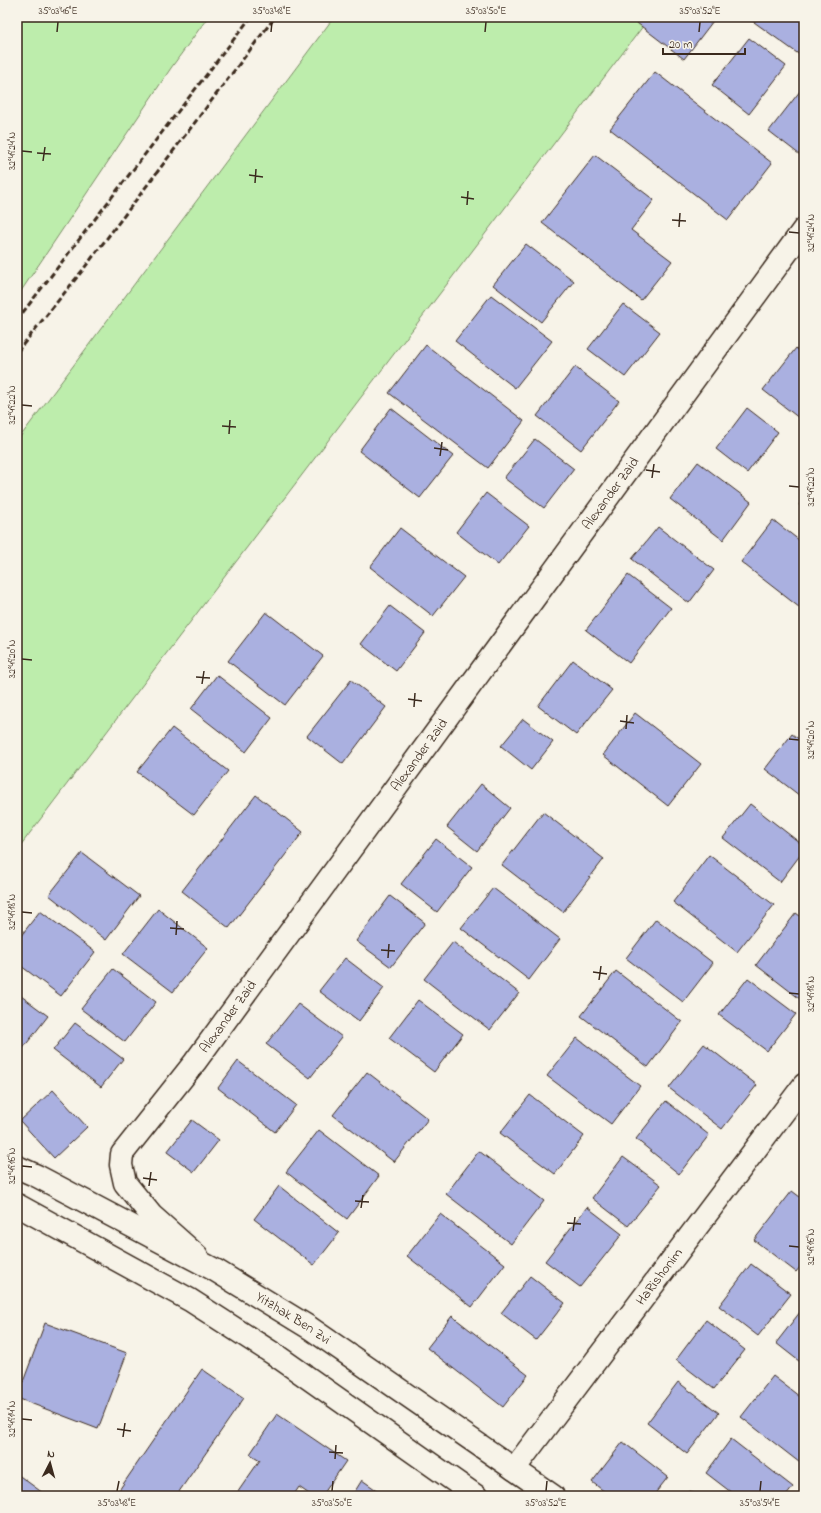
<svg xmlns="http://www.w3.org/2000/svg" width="821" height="1513" font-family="'Indie Flower',sans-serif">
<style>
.green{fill:#bdedac;stroke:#7c8c65}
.building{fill:#aab0e0;stroke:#3b2a1e}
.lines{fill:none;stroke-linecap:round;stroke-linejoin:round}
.street-casing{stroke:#3b2a1e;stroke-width:25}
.secondary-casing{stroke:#3b2a1e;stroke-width:25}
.street{stroke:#f7f3e8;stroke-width:22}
.secondary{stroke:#f7f3e8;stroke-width:22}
.rail{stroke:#3b2a1e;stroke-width:3;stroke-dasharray:6 3;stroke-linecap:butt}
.ticks{fill:none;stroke:#3b2a1e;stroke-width:1.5}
.labels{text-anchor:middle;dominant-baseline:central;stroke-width:3;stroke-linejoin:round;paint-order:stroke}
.street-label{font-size:14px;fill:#3b2a1e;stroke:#f7f3e8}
.neatline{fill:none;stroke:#3b2a1e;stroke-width:1.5}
.ticks-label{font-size:10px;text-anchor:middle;fill:#3b2a1e}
</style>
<rect width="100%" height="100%" fill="#f7f3e8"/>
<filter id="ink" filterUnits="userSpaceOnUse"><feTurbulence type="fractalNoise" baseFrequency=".025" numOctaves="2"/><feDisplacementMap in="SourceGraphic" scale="8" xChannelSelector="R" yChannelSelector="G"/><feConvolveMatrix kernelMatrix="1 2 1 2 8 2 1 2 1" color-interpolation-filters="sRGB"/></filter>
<g filter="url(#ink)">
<path class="green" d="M 17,17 L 208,17 L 171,68 L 17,297 Z
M 334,17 L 650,17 L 17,850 L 17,441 Z"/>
<path class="building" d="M 641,17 L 716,17 L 684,59 L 637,23 Z
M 747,17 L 804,17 L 804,58 Z
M 749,38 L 786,66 L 749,114 L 712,85 Z
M 655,72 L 772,163 L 728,220 L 610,129 Z
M 804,86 L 804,158 L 769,131 Z
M 595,155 L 654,200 L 631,230 L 672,261 L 641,300 L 542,223 Z
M 526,244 L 574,281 L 541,322 L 493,285 Z
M 491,295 L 552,341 L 515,388 L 455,341 Z
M 623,304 L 660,332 L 625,377 L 588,349 Z
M 426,345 L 524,421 L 488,468 L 389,393 Z
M 796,348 L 804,355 L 804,422 L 763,390 Z
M 575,367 L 619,401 L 581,450 L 537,416 Z
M 391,408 L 453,456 L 420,498 L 359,451 Z
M 747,408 L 778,432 L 747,473 L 716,449 Z
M 535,439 L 574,469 L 544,508 L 504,478 Z
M 698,462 L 751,502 L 723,540 L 670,499 Z
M 486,493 L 529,526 L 498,565 L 456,532 Z
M 804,498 L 804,509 L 799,505 Z
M 773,520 L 804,544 L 804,611 L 741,562 Z
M 658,527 L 714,570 L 689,603 L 632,559 Z
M 400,528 L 464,577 L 433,616 L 370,567 Z
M 628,575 L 671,608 L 629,663 L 586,630 Z
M 390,606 L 425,633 L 396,671 L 361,644 Z
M 266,612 L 323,656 L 285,705 L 228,661 Z
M 573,660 L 612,690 L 576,735 L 538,706 Z
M 217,675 L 272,718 L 246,752 L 191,709 Z
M 351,680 L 386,707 L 343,764 L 307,736 Z
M 635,713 L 701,764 L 668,806 L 603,755 Z
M 523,719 L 553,742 L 531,770 L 501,746 Z
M 172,728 L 228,771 L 194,815 L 137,772 Z
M 792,734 L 804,743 L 804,799 L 765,769 Z
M 481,784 L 510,808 L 477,851 L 447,827 Z
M 256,795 L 303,832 L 229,928 L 182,891 Z
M 750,804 L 804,846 L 804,850 L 780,882 L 723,838 Z
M 543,812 L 604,859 L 563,912 L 502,865 Z
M 436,839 L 472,867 L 437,912 L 401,884 Z
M 82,853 L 139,896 L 106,940 L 49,895 Z
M 709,855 L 774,905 L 737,952 L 673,902 Z
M 493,888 L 560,939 L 529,980 L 461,928 Z
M 390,896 L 425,923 L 391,967 L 356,941 Z
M 158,909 L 208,948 L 173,992 L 123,954 Z
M 40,911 L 95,952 L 61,996 L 17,963 L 17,941 Z
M 796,913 L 804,919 L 804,1002 L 756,965 Z
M 656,919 L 713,963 L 683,1002 L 626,958 Z
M 453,942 L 519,993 L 490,1030 L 424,979 Z
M 345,958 L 384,988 L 359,1021 L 319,991 Z
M 113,969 L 156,1002 L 125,1042 L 81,1009 Z
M 616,971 L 682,1022 L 648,1067 L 581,1016 Z
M 748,978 L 796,1014 L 767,1051 L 719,1015 Z
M 17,993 L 48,1016 L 17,1056 Z
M 418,1000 L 463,1034 L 434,1072 L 389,1038 Z
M 298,1004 L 342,1037 L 310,1078 L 266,1044 Z
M 75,1023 L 123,1059 L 101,1087 L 53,1050 Z
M 577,1038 L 640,1086 L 611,1124 L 547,1076 Z
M 704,1044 L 757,1085 L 722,1129 L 669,1088 Z
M 238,1061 L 296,1105 L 275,1132 L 218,1088 Z
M 367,1072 L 428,1119 L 394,1162 L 333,1115 Z
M 53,1090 L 87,1127 L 54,1158 L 20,1121 Z
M 530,1095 L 584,1136 L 555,1174 L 500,1133 Z
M 666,1101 L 709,1135 L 679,1174 L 636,1139 Z
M 192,1120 L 219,1140 L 194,1172 L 167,1152 Z
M 319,1130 L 379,1176 L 347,1219 L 286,1172 Z
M 479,1151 L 544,1201 L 511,1244 L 446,1194 Z
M 623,1157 L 661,1185 L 628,1226 L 592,1198 Z
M 279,1186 L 339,1233 L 314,1265 L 254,1219 Z
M 792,1191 L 804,1200 L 804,1262 L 796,1272 L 754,1240 Z
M 587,1207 L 622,1234 L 580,1287 L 545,1261 Z
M 440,1214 L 505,1264 L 472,1307 L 407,1256 Z
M 751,1264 L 791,1294 L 758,1336 L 719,1306 Z
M 530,1276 L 565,1303 L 536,1340 L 501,1313 Z
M 804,1307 L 804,1365 L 776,1343 Z
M 452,1316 L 528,1375 L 503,1407 L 427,1348 Z
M 706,1320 L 745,1350 L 714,1389 L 676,1360 Z
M 45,1323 L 127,1353 L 98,1429 L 17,1398 Z
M 202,1369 L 244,1398 L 176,1496 L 115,1496 Z
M 773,1376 L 804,1400 L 804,1466 L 741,1417 Z
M 678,1382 L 719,1413 L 687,1454 L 647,1423 Z
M 277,1414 L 346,1461 L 322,1496 L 312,1496 L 299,1487 L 293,1496 L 235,1496 L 260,1460 L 250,1454 Z
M 731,1439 L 793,1487 L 786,1496 L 736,1496 L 706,1473 Z
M 623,1442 L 668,1477 L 653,1496 L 610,1496 L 592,1482 Z
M 17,1474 L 47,1496 L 17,1496 Z
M 362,1480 L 385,1496 L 352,1496 Z
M 690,1491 L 697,1496 L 686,1496 Z"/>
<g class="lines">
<defs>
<g id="street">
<path id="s1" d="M 197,1256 L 151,1215 L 125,1183 L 121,1165 L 122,1154 L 195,1062 L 804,229"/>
<path id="s2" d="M 514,1469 L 804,1085"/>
</g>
<g id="secondary">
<path id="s3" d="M 17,1167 L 37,1176 L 215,1270 L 310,1328 L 553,1496"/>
<path d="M 17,1205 L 190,1300 L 277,1356 L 476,1496"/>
</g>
</defs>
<use href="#street" class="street-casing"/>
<use href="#secondary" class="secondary-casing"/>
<use href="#street" class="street"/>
<use href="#secondary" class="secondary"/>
<path class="rail" d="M 17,320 L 251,17
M 17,352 L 82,271 L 275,17"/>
</g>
</g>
<path class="ticks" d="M 57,32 L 58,22M 271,32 L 272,22M 485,32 L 486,22M 699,32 L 700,22M 22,151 L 32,152M 37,153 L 51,154M 43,161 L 45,147M 249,175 L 263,177M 255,183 L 256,169M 461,197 L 474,199M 467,205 L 468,191M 672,220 L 686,221M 679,227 L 680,213M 789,232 L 799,233M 22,405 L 32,406M 222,426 L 236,427M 229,434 L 230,420M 434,448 L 448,450M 440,456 L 442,442M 646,470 L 660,472M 652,478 L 654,464M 789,486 L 799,487M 22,659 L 32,660M 196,677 L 210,678M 202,684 L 204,671M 408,699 L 422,701M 414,707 L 415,693M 620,721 L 634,723M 626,729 L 627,715M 789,739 L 799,740M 22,912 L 32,913M 170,928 L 184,929M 176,935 L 177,921M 381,950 L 395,951M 388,958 L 389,944M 593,972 L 607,974M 599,980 L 601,966M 789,993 L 799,994M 22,1166 L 32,1167M 143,1178 L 157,1180M 149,1186 L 151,1172M 355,1201 L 369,1202M 361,1208 L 363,1195M 567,1223 L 581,1224M 573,1231 L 575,1217M 789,1246 L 799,1247M 22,1419 L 32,1420M 117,1429 L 131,1431M 123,1437 L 125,1423M 329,1452 L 343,1453M 335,1459 L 336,1445M 117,1491 L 119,1481M 332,1491 L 333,1481M 546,1491 L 547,1481M 760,1491 L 761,1481"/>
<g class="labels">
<g class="street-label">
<text stroke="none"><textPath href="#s1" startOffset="954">Alexander Zaid</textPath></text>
<text stroke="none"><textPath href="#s1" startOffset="630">Alexander Zaid</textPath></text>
<text stroke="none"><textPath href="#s1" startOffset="306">Alexander Zaid</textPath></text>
<text stroke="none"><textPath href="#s2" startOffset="241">HaRishonim</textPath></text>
<text stroke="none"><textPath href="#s3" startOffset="315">Yitzhak Ben Zvi</textPath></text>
</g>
</g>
<rect width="821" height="1513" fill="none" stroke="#f7f3e8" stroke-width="44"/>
<g transform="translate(50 1463) rotate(6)" stroke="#f7f3e8" stroke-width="3" paint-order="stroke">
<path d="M0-3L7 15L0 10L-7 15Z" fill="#3b2a1e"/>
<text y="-6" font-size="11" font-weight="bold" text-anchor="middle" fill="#3b2a1e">N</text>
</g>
<path d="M663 48v6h82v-6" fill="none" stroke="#3b2a1e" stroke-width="2"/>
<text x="669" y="48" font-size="12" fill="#3b2a1e" stroke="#f7f3e8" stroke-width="3" paint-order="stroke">20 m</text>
<rect x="22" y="22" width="777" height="1469" class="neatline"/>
<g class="ticks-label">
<text x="58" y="14">35°03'46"E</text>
<text x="272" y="14">35°03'48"E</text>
<text x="486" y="14">35°03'50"E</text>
<text x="700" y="14">35°03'52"E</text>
<text transform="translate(11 151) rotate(-90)" y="4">32°49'24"N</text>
<text transform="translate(810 233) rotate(-90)" y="4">32°49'24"N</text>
<text transform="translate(11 405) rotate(-90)" y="4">32°49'22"N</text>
<text transform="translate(810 487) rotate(-90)" y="4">32°49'22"N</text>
<text transform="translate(11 659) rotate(-90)" y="4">32°49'20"N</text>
<text transform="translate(810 740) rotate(-90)" y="4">32°49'20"N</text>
<text transform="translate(11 912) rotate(-90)" y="4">32°49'18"N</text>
<text transform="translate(810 994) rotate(-90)" y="4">32°49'18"N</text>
<text transform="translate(11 1166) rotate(-90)" y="4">32°49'16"N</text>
<text transform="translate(810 1247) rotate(-90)" y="4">32°49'16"N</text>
<text transform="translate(11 1419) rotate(-90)" y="4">32°49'14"N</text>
<text x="117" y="1506">35°03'48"E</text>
<text x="332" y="1506">35°03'50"E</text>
<text x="546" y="1506">35°03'52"E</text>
<text x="760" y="1506">35°03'54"E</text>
</g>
</svg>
